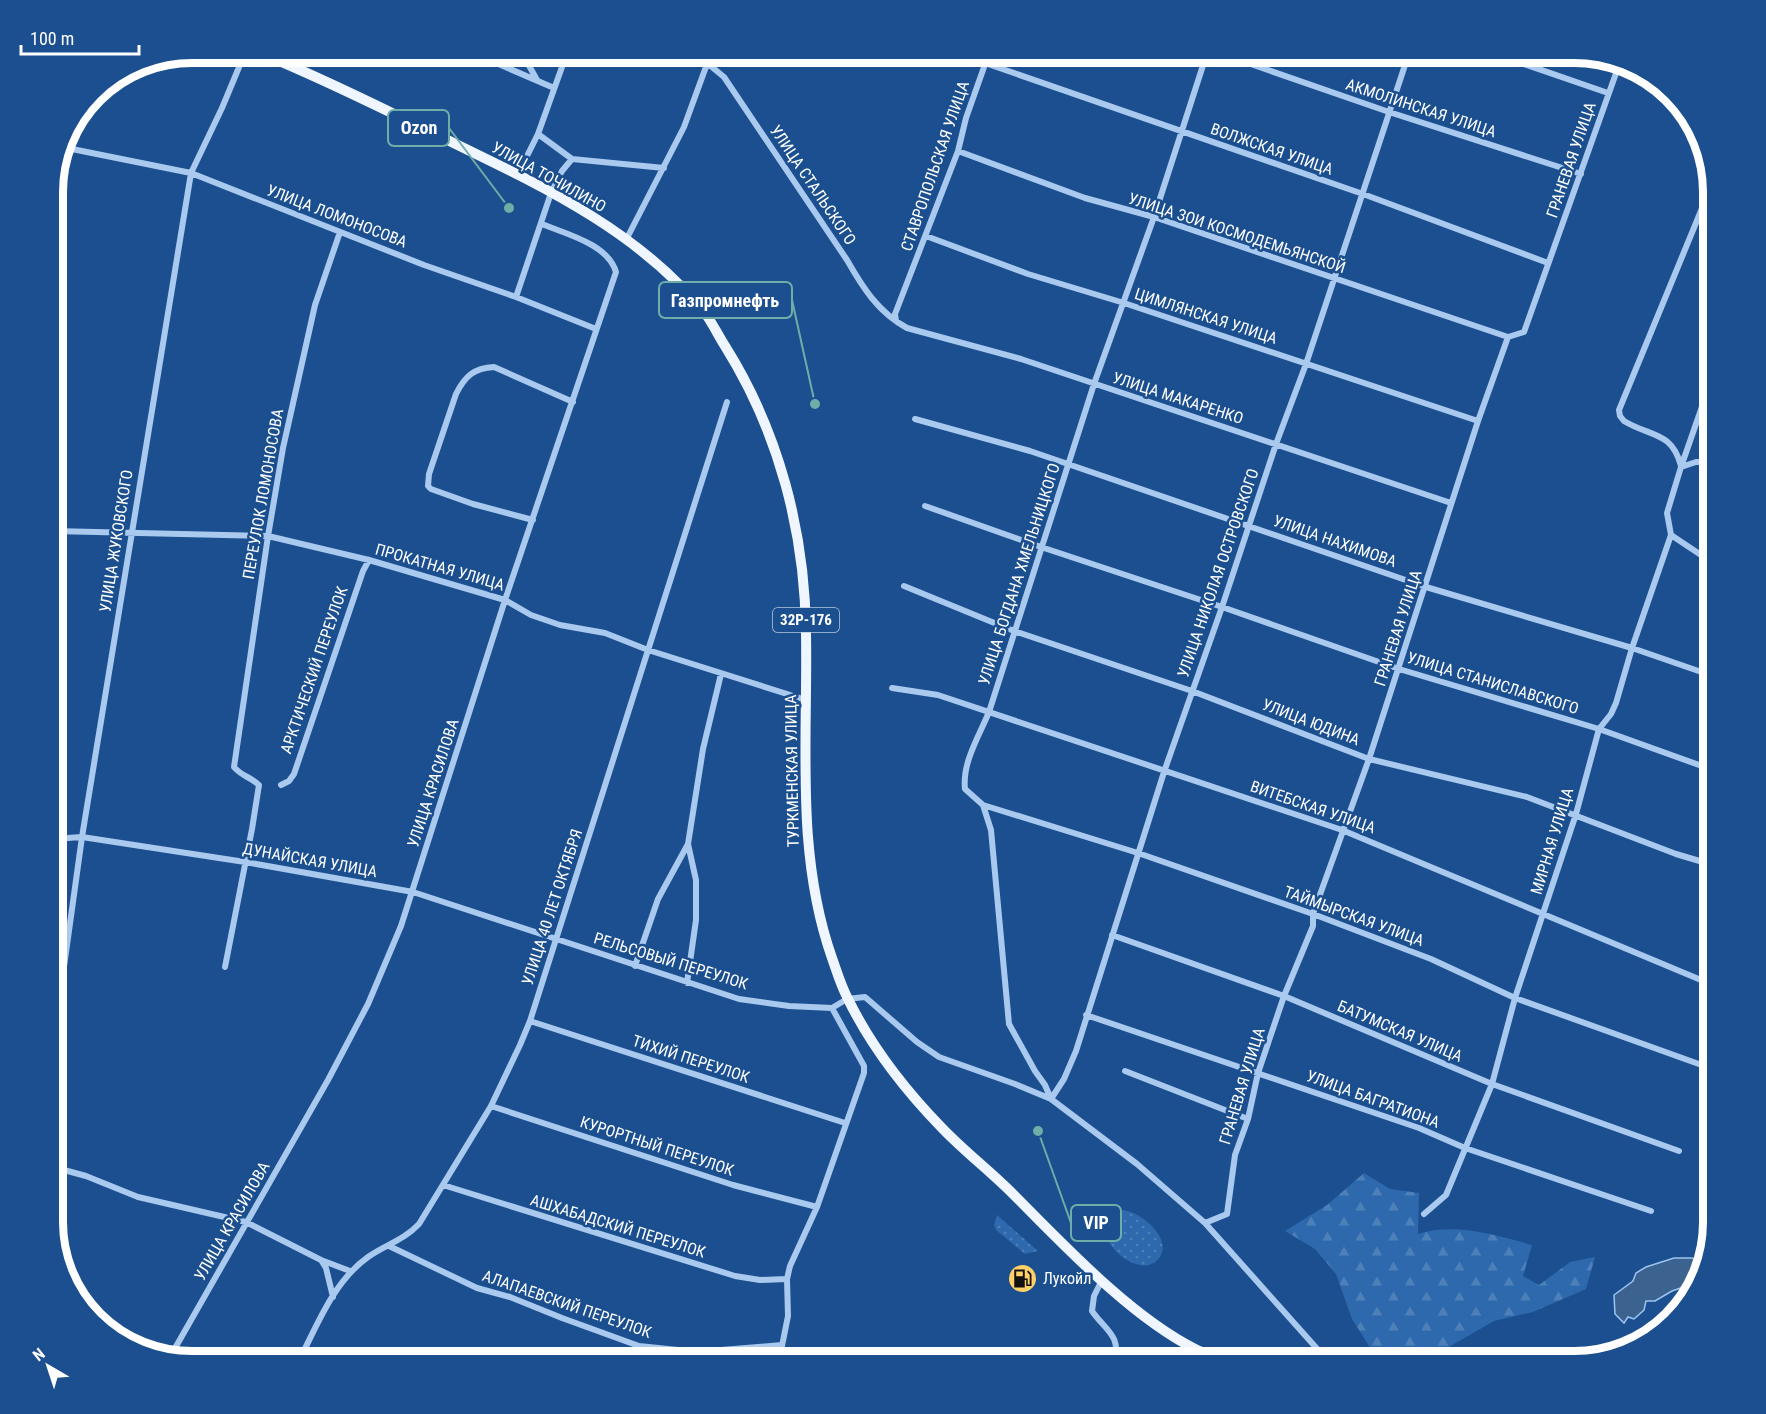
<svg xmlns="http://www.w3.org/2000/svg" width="1766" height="1414" font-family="'Roboto Condensed',sans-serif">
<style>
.green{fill:url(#green-dots)}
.forest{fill:url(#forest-firs)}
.water{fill:#3c6290;stroke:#9cc4f0;stroke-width:1.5}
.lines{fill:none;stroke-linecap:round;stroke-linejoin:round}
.minor{stroke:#a9c9ee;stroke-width:6}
.primary{stroke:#f0f6ff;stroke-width:10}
.labels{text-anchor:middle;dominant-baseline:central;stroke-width:5;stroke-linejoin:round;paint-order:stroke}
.shield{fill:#1b4f8f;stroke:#bbcadd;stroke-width:1.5}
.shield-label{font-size:15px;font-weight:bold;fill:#fff}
.street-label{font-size:16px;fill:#fff;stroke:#1b4f8f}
.poi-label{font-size:16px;fill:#fff;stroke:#1b4f8f;text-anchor:start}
.rim{fill:none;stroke:#fff;stroke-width:8}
.leader{fill:none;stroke:#6fada8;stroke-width:2}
.callout-dot{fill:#6fada8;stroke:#1b4f8f;stroke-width:2}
.callout{fill:#1b4f8f;stroke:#6fada8;stroke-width:2}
.callout-label{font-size:18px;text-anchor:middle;font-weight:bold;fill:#fff}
</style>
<defs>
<pattern id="green-dots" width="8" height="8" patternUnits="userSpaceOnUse" patternTransform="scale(1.5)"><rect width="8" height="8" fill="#2e69ad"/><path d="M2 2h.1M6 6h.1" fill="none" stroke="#4d80b9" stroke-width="1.8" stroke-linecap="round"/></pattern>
<pattern id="forest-firs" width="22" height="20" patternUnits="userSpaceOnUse" patternTransform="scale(1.5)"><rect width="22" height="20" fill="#2e69ad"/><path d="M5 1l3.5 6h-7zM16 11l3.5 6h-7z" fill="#4d80b9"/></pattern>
</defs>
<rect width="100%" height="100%" fill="#1b4f8f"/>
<path class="green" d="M 1121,1210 C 1141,1210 1179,1243 1155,1262 C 1133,1279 1079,1228 1121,1210 Z
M 997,1215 L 1038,1251 L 1025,1254 L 996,1230 L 994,1225 Z"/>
<path class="forest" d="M 1364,1173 L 1390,1189 L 1419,1193 L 1418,1234 C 1455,1222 1496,1235 1532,1245 L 1523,1276 L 1539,1285 L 1570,1262 L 1595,1257 L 1586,1289 L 1533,1312 L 1494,1321 L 1433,1356 L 1411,1361 L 1391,1361 L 1371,1349 L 1352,1319 L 1336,1274 L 1315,1249 L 1285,1231 L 1327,1205 Z"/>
<path class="water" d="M 1674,1258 L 1692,1258 L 1707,1262 L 1698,1282 L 1672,1291 L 1655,1301 L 1646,1301 L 1644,1310 L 1634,1319 L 1628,1317 L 1624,1323 L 1615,1314 L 1614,1295 L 1633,1281 L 1636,1273 L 1646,1267 Z"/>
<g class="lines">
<path class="minor" d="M 473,53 L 554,88
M 522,53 L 537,80
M 1219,53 L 1389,112 L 1581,174
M 1492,53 L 1608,93
M 707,63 L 724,77 L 847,260 C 863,288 878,312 907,328 L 1021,359 L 1451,503
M 985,63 L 1363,194 L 1548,263
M 538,134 L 572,159 L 664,168
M 62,147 L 191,173 L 424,265 L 516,297 L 596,329
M 958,151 L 1085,198 L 1154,217 L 1508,337
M 527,156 L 538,134 L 567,53
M 926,236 L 1028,274 L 1124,303 L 1478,421
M 626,240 L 684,127 L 711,53
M 516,297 L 551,193 L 562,171 L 572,159
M 896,321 L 895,314 L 958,151 L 966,118 L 989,53
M 915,419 L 1030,451 L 1426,587 L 1632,648 L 1713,676
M 1681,466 C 1672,431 1650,437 1624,421 L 1620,416 L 1619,410 L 1712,184
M 1681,467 L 1696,462 L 1713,462
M 925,506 L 1041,547 L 1222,607 L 1399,669 L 1599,729 L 1713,770
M 533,520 L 473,504 L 431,489 L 428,486 L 429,474 L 456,394 C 465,376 474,368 494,367 L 573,402
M 53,531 L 268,536 L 369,560 L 505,600 L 531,615 L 560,625 L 605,633 L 648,650 L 806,700
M 1671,535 L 1713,563
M 904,586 L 1014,631 L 1192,691 L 1369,759 L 1527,797 L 1676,854 L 1713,865
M 892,688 L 938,695 L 1342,830 L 1713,985
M 281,785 L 289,781 L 294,774 L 363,571 L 369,560
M 983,805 L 1138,853 L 1313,914 L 1431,959 L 1515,998 L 1710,1068
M 53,839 L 82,837 L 245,862 L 413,892 L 739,999 L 789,1006 L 832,1008 L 847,999 L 865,997 L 917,1042 L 939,1057 L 1015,1084 L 1051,1099 L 1137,1164 L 1205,1223 L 1328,1361
M 1112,935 L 1284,996 L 1492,1084 L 1679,1151
M 635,966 L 658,899 L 688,844
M 225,967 L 252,829 L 259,785 C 251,777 241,776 234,767 L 268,536 L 283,448 L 315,305 L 340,232
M 687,983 L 696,920 L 696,880 L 688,844 L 703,749 L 721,674
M 1086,1015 L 1419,1128 L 1465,1148 L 1651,1211
M 530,1021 L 845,1123
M 53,1046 L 82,837 L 191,173 L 222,108 L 242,60 L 247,53
M 1125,1071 L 1248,1119
M 1051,1099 L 1045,1085 L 1035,1071 L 1009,1024 L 991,830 L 983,805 L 965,789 C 962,763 979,736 989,712 L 1094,384 L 1154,217 L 1207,53
M 1051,1099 L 1064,1079 L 1076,1051 L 1164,772 L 1222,607 L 1276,444 L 1306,364 L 1409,53
M 491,1106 L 733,1185 L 817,1207
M 53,1167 L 86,1176 L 138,1197 L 246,1222 L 321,1260 L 350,1271
M 443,1185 L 735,1276 L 760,1280 L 787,1279
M 1424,1214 L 1446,1195 L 1492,1084 L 1515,998 L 1576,814 L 1599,729 L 1611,714 L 1616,703 L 1632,648 L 1671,535 L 1667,513 L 1681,467 L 1713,375
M 1205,1223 L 1227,1214 L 1235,1155 L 1248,1119 L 1258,1073 L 1284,996 L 1313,926 L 1313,914 L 1369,759 L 1478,421 L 1508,337 L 1524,332 L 1620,62
M 389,1246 L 477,1288 L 510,1297 L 562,1318 L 639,1346 L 697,1352 L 782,1345
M 321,1260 L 326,1268 L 333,1297
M 1102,1280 L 1094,1296 L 1092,1311 C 1105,1330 1122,1336 1114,1361
M 170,1357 L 328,1080 L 368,1004 L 401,926 L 505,600 L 616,272 C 608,244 566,234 542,224
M 299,1361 C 317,1325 334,1281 368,1257 C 385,1245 404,1240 419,1224 L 491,1106 L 520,1045 L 530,1021 L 727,402
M 779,1361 L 788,1316 L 787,1279 L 790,1266 L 817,1207 L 864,1073 L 864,1066 L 832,1008"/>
<path class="primary" d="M 260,53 C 318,76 373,104 429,131 C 527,179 638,227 707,316 C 714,326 719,337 725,346 C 779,432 805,532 806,633 C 808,742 795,853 832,958 C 837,972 841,986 848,999 C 871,1046 906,1091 942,1128 C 964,1151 990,1171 1013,1194 C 1065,1246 1130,1316 1195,1349 C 1205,1354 1217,1357 1228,1361"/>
</g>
<defs>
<symbol id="fuel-disc" viewBox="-11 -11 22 22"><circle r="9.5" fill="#ffd166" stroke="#1b4f8f"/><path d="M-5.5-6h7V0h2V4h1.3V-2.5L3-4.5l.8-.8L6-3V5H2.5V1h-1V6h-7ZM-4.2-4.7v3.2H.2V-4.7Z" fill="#111"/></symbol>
</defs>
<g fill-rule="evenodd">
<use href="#fuel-disc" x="1006" y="1262" width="33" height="33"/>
</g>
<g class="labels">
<rect class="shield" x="773" y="608" width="66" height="24" rx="4.5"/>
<g class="shield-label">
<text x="806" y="620">32Р-176</text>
</g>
<g class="street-label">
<text transform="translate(1421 108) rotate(18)">АКМОЛИНСКАЯ УЛИЦА</text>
<text transform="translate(1272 149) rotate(19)">ВОЛЖСКАЯ УЛИЦА</text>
<text transform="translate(1571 160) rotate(-71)">ГРАНЕВАЯ УЛИЦА</text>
<text transform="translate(935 166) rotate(-71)">СТАВРОПОЛЬСКАЯ УЛИЦА</text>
<text transform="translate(549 177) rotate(29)">УЛИЦА ТОЧИЛИНО</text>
<text transform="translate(813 185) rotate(56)">УЛИЦА СТАЛЬСКОГО</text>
<text transform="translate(337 216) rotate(21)">УЛИЦА ЛОМОНОСОВА</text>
<text transform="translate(1237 233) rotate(18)">УЛИЦА ЗОИ КОСМОДЕМЬЯНСКОЙ</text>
<text transform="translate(1206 316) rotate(18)">ЦИМЛЯНСКАЯ УЛИЦА</text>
<text transform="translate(1178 398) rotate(18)">УЛИЦА МАКАРЕНКО</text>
<text transform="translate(263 494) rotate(-80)">ПЕРЕУЛОК ЛОМОНОСОВА</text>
<text transform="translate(116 541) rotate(-81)">УЛИЦА ЖУКОВСКОГО</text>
<text transform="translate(1335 541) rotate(19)">УЛИЦА НАХИМОВА</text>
<text transform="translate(440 567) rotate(16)">ПРОКАТНАЯ УЛИЦА</text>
<text transform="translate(1218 573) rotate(-71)">УЛИЦА НИКОЛАЯ ОСТРОВСКОГО</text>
<text transform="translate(1019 574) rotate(-72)">УЛИЦА БОГДАНА ХМЕЛЬНИЦКОГО</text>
<text transform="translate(1398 628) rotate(-72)">ГРАНЕВАЯ УЛИЦА</text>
<text transform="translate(314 670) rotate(-71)">АРКТИЧЕСКИЙ ПЕРЕУЛОК</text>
<text transform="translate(1493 683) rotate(17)">УЛИЦА СТАНИСЛАВСКОГО</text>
<text transform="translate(1311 722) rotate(21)">УЛИЦА ЮДИНА</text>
<text transform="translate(792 771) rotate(-91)">ТУРКМЕНСКАЯ УЛИЦА</text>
<text transform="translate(433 783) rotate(-72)">УЛИЦА КРАСИЛОВА</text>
<text transform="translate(1313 807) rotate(19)">ВИТЕБСКАЯ УЛИЦА</text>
<text transform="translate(1552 841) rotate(-73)">МИРНАЯ УЛИЦА</text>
<text transform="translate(310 860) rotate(10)">ДУНАЙСКАЯ УЛИЦА</text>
<text transform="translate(552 907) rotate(-72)">УЛИЦА 40 ЛЕТ ОКТЯБРЯ</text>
<text transform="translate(1354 916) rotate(20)">ТАЙМЫРСКАЯ УЛИЦА</text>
<text transform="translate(671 961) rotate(17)">РЕЛЬСОВЫЙ ПЕРЕУЛОК</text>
<text transform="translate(1400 1031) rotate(23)">БАТУМСКАЯ УЛИЦА</text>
<text transform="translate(691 1059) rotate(18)">ТИХИЙ ПЕРЕУЛОК</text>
<text transform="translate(1242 1086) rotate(-73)">ГРАНЕВАЯ УЛИЦА</text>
<text transform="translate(1373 1099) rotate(20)">УЛИЦА БАГРАТИОНА</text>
<text transform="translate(657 1146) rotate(18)">КУРОРТНЫЙ ПЕРЕУЛОК</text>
<text transform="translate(232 1221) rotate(-60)">УЛИЦА КРАСИЛОВА</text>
<text transform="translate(618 1226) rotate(17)">АШХАБАДСКИЙ ПЕРЕУЛОК</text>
<text transform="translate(567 1304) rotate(19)">АЛАПАЕВСКИЙ ПЕРЕУЛОК</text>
</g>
<g class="poi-label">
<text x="1043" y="1278">Лукойл</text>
</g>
</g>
<path d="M0 0H1766V1414H0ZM192 63H1574A129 129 0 0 1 1703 192V1222A129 129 0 0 1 1574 1351H192A129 129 0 0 1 63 1222V192A129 129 0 0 1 192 63Z" fill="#1b4f8f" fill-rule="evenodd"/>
<path class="rim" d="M192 63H1574A129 129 0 0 1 1703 192V1222A129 129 0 0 1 1574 1351H192A129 129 0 0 1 63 1222V192A129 129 0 0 1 192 63Z"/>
<path class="leader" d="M509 208L449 128M815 404L792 300M1038 1131L1071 1223"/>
<g class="callout-dot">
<circle cx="509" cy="208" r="6"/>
<circle cx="815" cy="404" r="6"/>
<circle cx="1038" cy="1131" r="6"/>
</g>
<g class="callout">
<rect x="388" y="110" width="61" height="36" rx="6"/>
<rect x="659" y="282" width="133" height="36" rx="6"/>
<rect x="1071" y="1205" width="50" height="36" rx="6"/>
</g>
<g class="callout-label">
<text x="419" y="134">Ozon</text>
<text x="725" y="307">Газпромнефть</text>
<text x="1096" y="1229">VIP</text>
</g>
<g transform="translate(48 1366) rotate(321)" stroke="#1b4f8f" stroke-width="4.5" paint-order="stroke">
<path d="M0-4.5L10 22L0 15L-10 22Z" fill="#ffffff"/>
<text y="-9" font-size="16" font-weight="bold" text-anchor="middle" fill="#ffffff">N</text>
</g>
<path d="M21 45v9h118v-9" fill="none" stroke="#ffffff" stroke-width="3"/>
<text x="30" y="45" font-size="18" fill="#ffffff" stroke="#1b4f8f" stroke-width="4.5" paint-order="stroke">100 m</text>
</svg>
